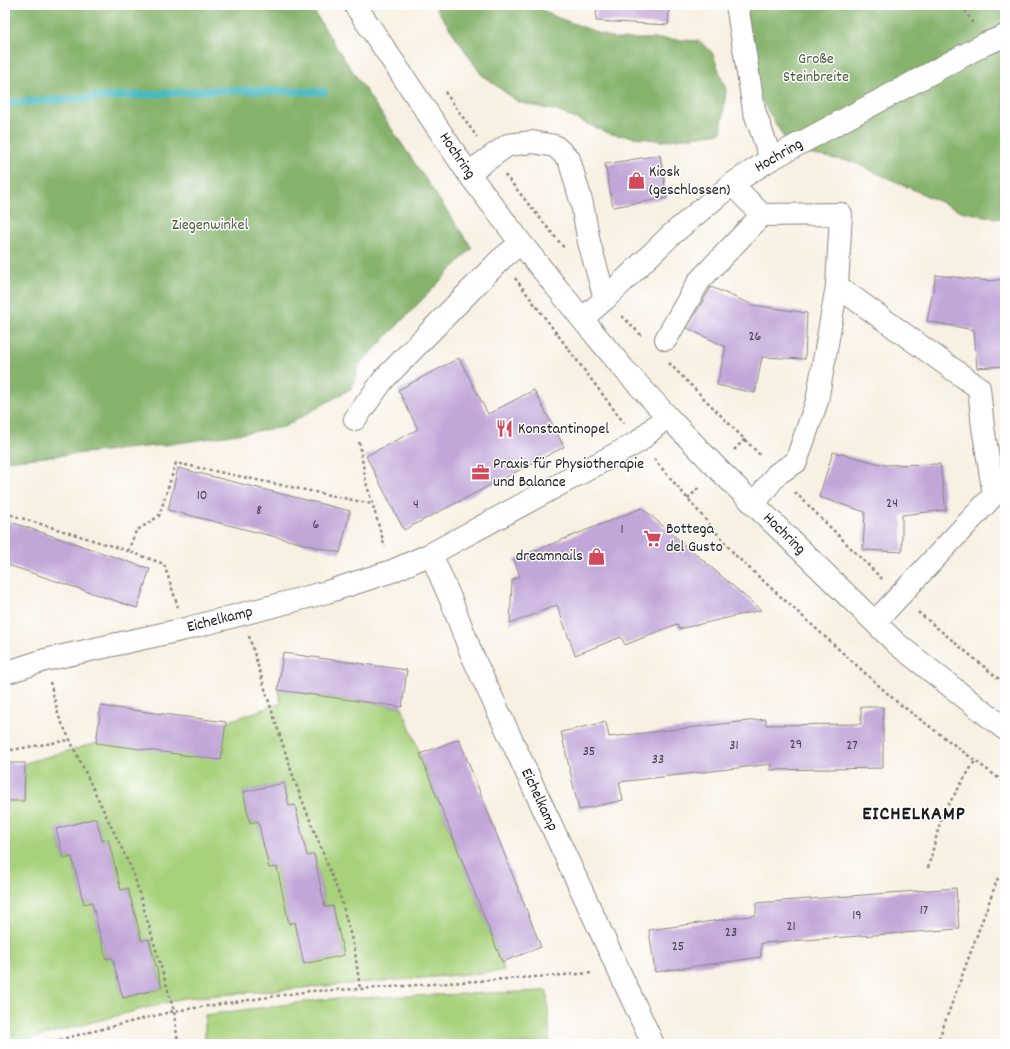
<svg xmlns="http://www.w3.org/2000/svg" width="1010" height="1049" font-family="Dekko,sans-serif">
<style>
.green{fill:#a8d17c;stroke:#62764c;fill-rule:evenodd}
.forest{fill:#86b36c;stroke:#516844}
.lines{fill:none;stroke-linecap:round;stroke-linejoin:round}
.stream{stroke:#4bbac0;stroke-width:8}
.building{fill:#c1a6d8}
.minor-casing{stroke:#8a867f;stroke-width:24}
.path{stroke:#8a867f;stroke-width:2.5;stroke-dasharray:3 3;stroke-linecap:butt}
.minor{stroke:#fff;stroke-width:22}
.labels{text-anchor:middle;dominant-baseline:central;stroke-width:3;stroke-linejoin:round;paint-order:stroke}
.number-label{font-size:14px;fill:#453e4b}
.park-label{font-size:16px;fill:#4d5b3e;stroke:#fff}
.street-label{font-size:16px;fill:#1c1c1c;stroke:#fff}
.poi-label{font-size:16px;fill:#1c1c1c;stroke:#fff;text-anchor:start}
.district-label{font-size:20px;font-weight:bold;letter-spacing:1px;fill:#1c1c1c;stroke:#fff}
</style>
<rect width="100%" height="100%" fill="#fff"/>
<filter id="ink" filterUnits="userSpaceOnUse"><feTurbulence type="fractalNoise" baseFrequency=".025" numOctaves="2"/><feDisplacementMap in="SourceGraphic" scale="8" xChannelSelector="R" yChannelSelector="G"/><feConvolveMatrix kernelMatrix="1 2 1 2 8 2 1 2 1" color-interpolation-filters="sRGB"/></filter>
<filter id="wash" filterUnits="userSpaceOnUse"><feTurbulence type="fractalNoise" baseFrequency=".012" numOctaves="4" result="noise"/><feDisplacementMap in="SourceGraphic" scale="16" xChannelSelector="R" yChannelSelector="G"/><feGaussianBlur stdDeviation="0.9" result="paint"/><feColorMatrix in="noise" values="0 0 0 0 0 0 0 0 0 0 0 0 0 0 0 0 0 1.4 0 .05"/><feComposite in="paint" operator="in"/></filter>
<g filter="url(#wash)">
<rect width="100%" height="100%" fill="#f8f0e2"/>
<path class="green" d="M 278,690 L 402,707 L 420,754 L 502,962 L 504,971 L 184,998 L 10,1044 L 5,1044 L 5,801 L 24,801 L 25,763 L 96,743 L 226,722 L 281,703 ZM 284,783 L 289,806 L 295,805 L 307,856 L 314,854 L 325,907 L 333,906 L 344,955 L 304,964 L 295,922 L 289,923 L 277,867 L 269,868 L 258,821 L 250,823 L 243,792 ZM 96,819 L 102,841 L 108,840 L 121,890 L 129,889 L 142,941 L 150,939 L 162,988 L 123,998 L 112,957 L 106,959 L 92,902 L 84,904 L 72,857 L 64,859 L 56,829 Z
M 547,991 L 550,1044 L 205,1044 L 205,1015 L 327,999 Z"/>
<path class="forest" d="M 5,5 L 310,5 L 337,48 L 472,248 L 359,365 L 352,388 L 284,427 L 165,445 L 5,461 Z
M 434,5 L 533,5 L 556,17 L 615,39 L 666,39 L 699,41 L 712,52 L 726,90 L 721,133 L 663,141 L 611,134 L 557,111 L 518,102 L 481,74 Z
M 738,5 L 1005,5 L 1005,220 L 960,211 L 853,162 L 792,151 L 750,81 Z"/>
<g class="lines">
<path class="stream" d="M 5,103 L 223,90 L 324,92"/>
</g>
<g id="blocks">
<path class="building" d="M 597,5 L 669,5 L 668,25 L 596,21 Z
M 660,155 L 667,198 L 613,207 L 605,164 Z
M 936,275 L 989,281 L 1005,279 L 1005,366 L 977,368 L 974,330 L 927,321 Z
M 711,287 L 753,305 L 807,313 L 805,359 L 762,357 L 755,393 L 717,385 L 726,347 L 687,328 Z
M 459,358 L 488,414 L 534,390 L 564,447 L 404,530 L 366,456 L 418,429 L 398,390 Z
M 833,452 L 885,465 L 940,464 L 946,510 L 902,515 L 902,552 L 863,550 L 865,512 L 819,497 Z
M 178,468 L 350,511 L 340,553 L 168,510 Z
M 642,508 L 761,610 L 679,629 L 677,624 L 625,645 L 621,637 L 575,655 L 557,605 L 510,624 L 512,580 L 520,576 L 514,559 Z
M 5,520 L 150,569 L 137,608 L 5,564 Z
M 283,653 L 407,670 L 402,707 L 278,690 Z
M 101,706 L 226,722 L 221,760 L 96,743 Z
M 861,707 L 883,707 L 883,768 L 770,770 L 771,764 L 619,782 L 623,800 L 579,810 L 561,732 L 606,722 L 609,737 L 766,719 L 766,725 L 861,724 Z
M 459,739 L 541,947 L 502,962 L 420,754 Z
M 5,763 L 25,763 L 24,801 L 5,801 Z
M 284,783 L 289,806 L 295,805 L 307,856 L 314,854 L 325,907 L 333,906 L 344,955 L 304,964 L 295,922 L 289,924 L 277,867 L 269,868 L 258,821 L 250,823 L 243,792 Z
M 96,818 L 102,841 L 108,839 L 121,890 L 128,888 L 142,941 L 149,939 L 162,988 L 123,998 L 112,957 L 106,959 L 92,902 L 84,904 L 72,857 L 64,859 L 56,829 Z
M 956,888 L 959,929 L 761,943 L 761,957 L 655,972 L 649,930 L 756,915 L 756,903 Z"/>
</g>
</g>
<g filter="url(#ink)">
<use href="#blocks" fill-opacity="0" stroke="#8a867f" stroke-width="1"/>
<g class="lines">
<defs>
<path id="minor" d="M 355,5 L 468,173 L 521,243 L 582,319 L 623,368 L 667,416 L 717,468 L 897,644 L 1005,729
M 737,5 L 754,110 L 771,159
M 468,173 L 508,145 L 532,142 L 555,146 L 569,159 L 582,204 L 589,242 L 605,299
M 837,286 L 979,388 L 983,427 L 994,495 L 875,622
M 582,319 L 605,299 L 671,235 L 732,184 L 771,159 L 985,44 L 1005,36
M 666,339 L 699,281 L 762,215 L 732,184
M 355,419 L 384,379 L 501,259 L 521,243
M 754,504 L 777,474 L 796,462 L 817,401 L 837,286 L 841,214 L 762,215
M 431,554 L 451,600 L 472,655 L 653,1044
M 5,673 L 45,660 L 185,629 L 327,592 L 392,571 L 431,554 L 638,442 L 667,416"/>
</defs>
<use href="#minor" class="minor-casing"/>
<path class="path" d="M 962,5 L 973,24
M 445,92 L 477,137
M 505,175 L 565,249
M 515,278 L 624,423
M 622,316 L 643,337
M 669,363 L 761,456
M 359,442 L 366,482 L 385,547
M 734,450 L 745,439
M 654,459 L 688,499 L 737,557 L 897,702 L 1005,783
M 795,492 L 883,580
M 688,499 L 700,486
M 5,513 L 128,551 L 164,564 L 178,607
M 128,551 L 136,531 L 159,516 L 176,463 L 372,504
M 918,612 L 1005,684
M 249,636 L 269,702 L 295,782 L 341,899 L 355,952 L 360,989
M 50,682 L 59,717 L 133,872 L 174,1011 L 178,1044
M 5,751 L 70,740
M 928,868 L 942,815 L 975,761
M 42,1044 L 174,1011 L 310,991 L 360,989 L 593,973
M 937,1044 L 999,875"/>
<use href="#minor" class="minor"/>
</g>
</g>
<defs>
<symbol id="shop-bare" viewBox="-9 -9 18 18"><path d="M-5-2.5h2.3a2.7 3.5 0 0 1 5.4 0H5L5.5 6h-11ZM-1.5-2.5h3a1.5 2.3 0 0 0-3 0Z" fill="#d1495b" stroke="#fff" stroke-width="2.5" paint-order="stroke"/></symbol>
<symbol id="restaurant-bare" viewBox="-9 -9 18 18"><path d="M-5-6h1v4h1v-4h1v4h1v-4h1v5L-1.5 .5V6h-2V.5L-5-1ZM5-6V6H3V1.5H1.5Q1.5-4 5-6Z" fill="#d1495b" stroke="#fff" stroke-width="2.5" paint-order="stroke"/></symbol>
<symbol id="office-bare" viewBox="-9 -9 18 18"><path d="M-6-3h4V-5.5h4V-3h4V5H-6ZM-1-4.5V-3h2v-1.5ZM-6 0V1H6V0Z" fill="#d1495b" stroke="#fff" stroke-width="2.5" paint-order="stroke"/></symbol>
<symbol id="supermarket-bare" viewBox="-9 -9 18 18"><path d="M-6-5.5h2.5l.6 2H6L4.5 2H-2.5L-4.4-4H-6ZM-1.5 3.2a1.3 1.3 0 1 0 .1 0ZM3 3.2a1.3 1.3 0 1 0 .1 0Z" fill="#d1495b" stroke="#fff" stroke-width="2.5" paint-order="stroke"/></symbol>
</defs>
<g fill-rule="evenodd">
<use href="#shop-bare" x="624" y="168" width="25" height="25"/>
<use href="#restaurant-bare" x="492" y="416" width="25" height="25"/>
<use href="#office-bare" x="468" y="460" width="25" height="25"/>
<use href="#supermarket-bare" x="640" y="526" width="25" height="25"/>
<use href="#shop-bare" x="584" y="544" width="25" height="25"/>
</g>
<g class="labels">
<g class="number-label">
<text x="755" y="337">26</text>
<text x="202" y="496">10</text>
<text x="892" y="504">24</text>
<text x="416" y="505">4</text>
<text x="259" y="511">8</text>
<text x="316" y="525">6</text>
<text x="622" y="530">1</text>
<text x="796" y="745">29</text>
<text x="734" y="746">31</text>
<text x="852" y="746">27</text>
<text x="589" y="752">35</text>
<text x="658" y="760">33</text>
<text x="924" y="911">17</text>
<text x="857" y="916">19</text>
<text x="791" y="927">21</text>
<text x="731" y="933">23</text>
<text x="678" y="947">25</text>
</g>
<g class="park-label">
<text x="816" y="59">Große<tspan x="816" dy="18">Steinbreite</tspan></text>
<text x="210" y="225">Ziegenwinkel</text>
</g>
<g class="street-label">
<text transform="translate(457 156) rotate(56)">Hochring</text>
<text transform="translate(779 156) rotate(-30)">Hochring</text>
<text transform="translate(784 534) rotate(44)">Hochring</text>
<text transform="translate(220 620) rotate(-14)">Eichelkamp</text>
<text transform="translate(539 800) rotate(65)">Eichelkamp</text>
</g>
<g class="poi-label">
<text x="649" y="172">Kiosk<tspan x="649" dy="18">(geschlossen)</tspan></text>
<text x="518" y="429">Konstantinopel</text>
<text x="493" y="464">Praxis für Physiotherapie<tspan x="493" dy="18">und Balance</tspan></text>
<text x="666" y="529">Bottega<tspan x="666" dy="18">del Gusto</tspan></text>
<text x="583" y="556" text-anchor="end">dreamnails</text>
</g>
<g class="district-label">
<text x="914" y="815">EICHELKAMP</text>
</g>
</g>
<rect width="1010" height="1049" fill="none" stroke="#fff" stroke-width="20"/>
</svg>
